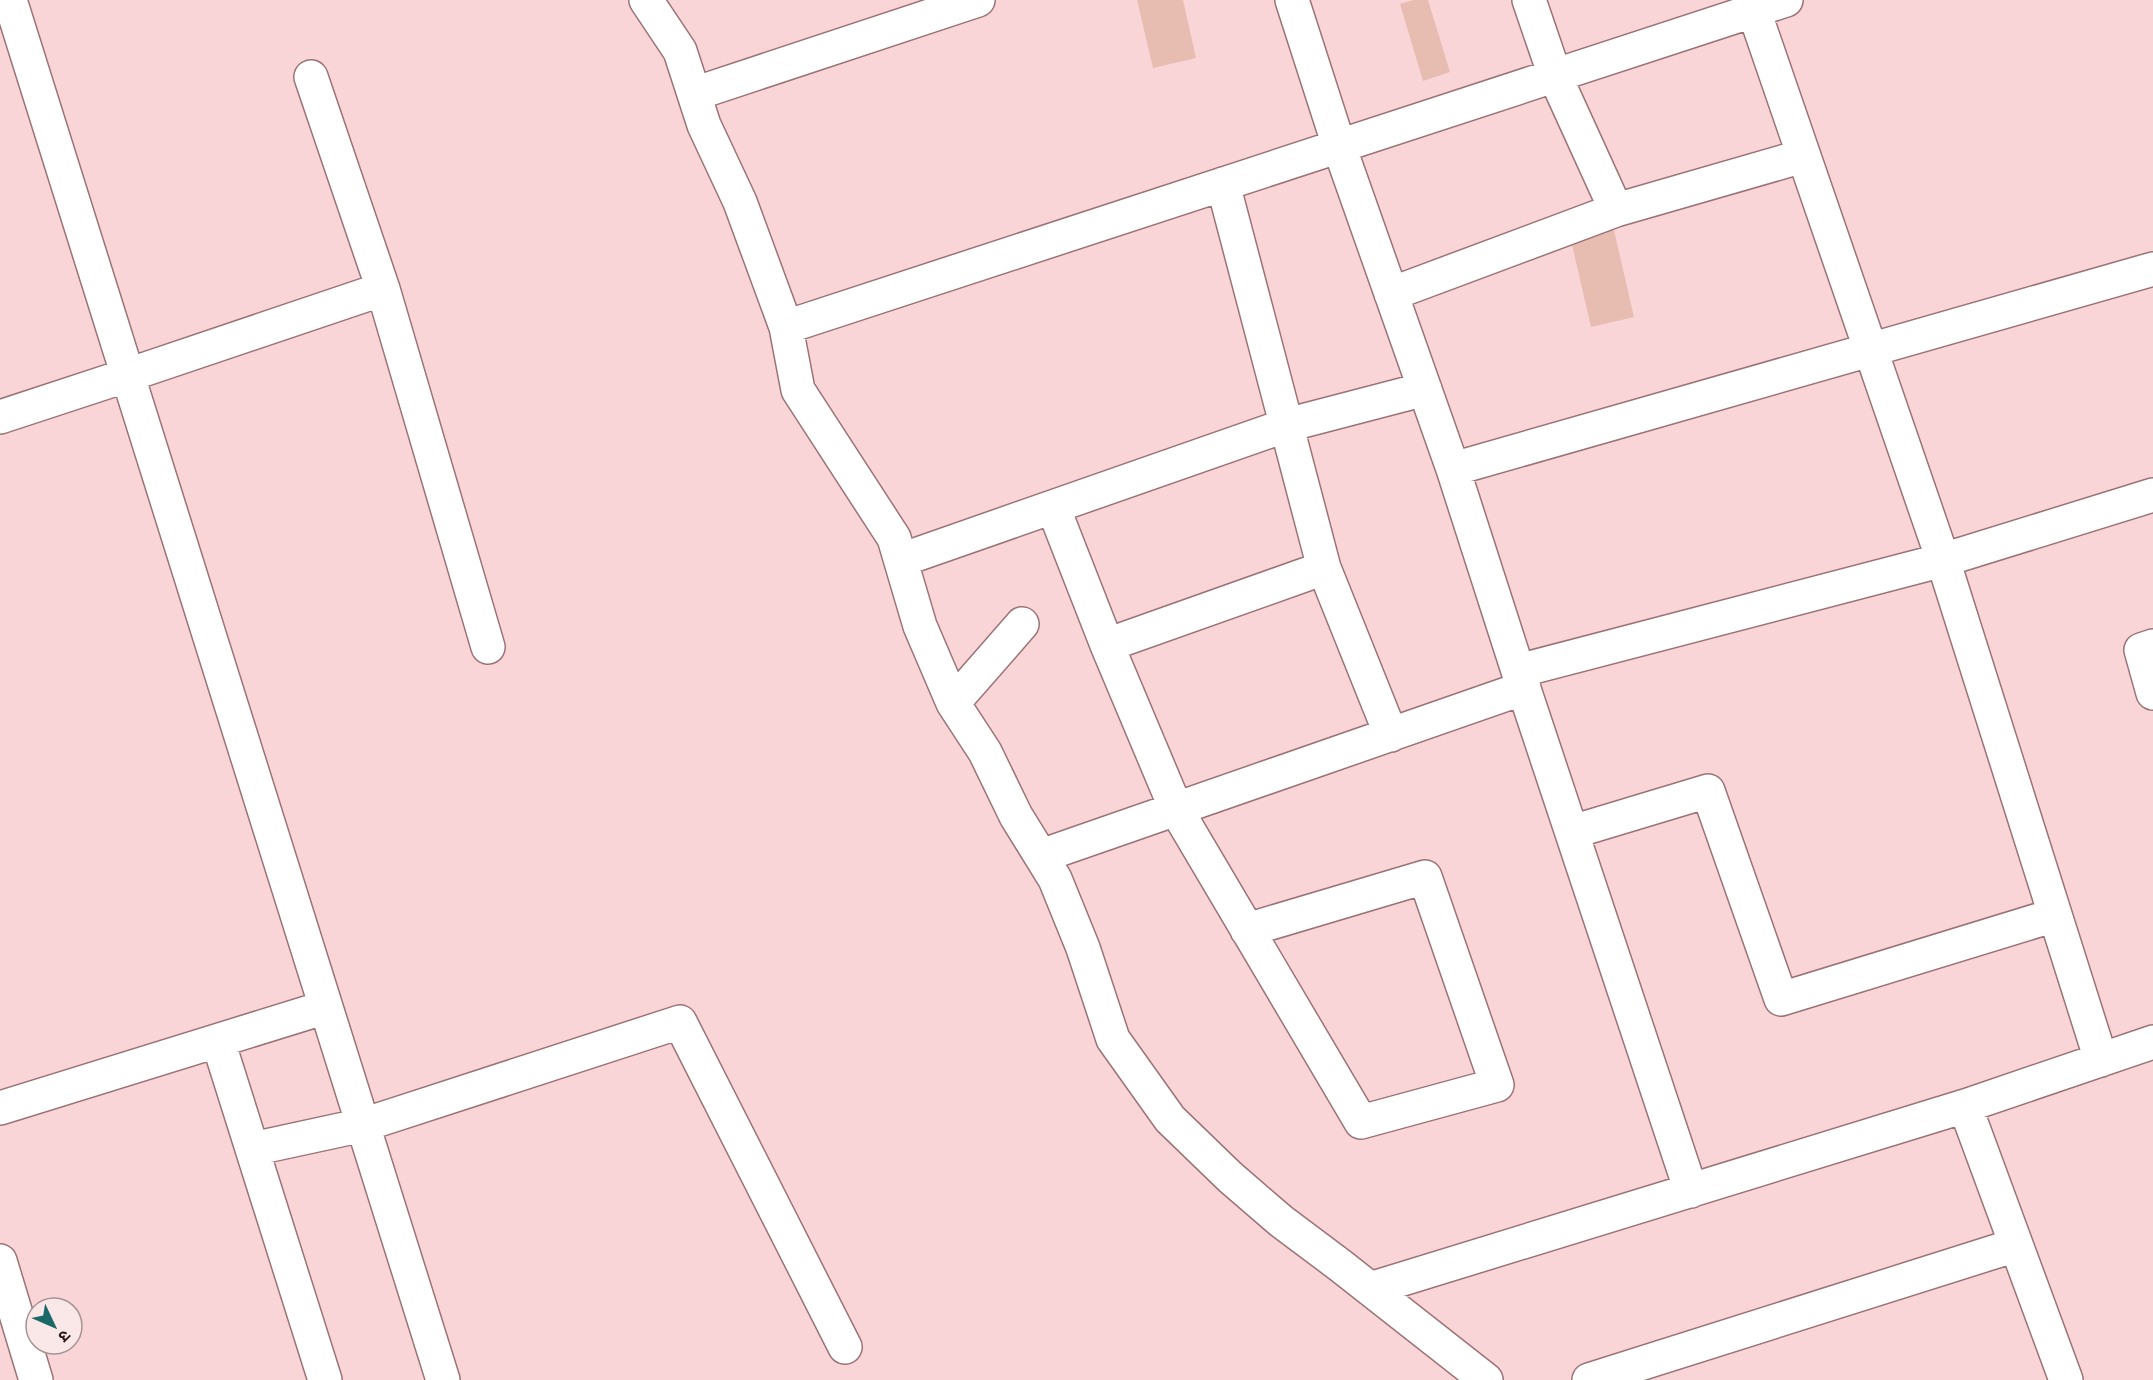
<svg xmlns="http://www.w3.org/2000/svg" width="2153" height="1380" font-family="'Public Sans','Noto Sans Devanagari',sans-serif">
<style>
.building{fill:#e7bdb2}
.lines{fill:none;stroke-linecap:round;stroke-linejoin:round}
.minor-casing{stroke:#9b7376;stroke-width:36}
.minor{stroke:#fff;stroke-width:33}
</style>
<rect width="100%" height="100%" fill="#fad5d7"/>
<path class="building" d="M 1137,0 L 1183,0 L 1196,58 L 1153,68 Z
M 1413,0 L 1428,0 L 1450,72 L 1423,81 L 1400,4 Z
M 1613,226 L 1634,317 L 1591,327 L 1570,236 Z"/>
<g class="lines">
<defs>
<path id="minor" d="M 10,0 L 443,1380
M 646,0 L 680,51 L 704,125 L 740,202 L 786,327 L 798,390 L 894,538 L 920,626 L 953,703 L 985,752 L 1016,816 L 1055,879 L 1083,948 L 1113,1039 L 1170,1119 L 1230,1177 L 1281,1221 L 1341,1266 L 1486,1380
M 1292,0 L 1339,146 L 1453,469
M 311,77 L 383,289
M 694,94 L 978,0
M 1223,184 L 1324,568
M 1616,210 L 1803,156
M 1391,294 L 1616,210 L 1555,76 L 1529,0
M 786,327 L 1786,0
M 0,417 L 128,375 L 383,289 L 488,647
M 1053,507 L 1107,645
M 901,560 L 1287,425 L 1425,389
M 2153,646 L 2141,650 L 2153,693
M 1518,671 L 1453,469 L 2153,269
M 953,703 L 1022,624
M 1572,832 L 1708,791 L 1781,999 L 2055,915
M 1041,856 L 1524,688
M 1247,930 L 1425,877 L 1497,1085 L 1361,1122 L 1176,809 L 1107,645 L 1324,568 L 1391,735
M 218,1041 L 325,1380
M 2101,1060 L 1943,560 L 2153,495
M 1965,1106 L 2153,1042
M 0,1108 L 326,1007
M 252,1149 L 363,1125 L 680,1022 L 845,1347
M 1691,1191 L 1518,671 L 1943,560 L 1754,11
M 0,1261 L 36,1380
M 1370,1289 L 1965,1106 L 2066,1380
M 1589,1380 L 2016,1245"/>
</defs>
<use href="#minor" class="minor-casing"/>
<use href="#minor" class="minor"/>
</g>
<g transform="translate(54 1326) rotate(134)"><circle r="28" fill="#fae7e8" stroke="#a69495" stroke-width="1.5"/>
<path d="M0-4.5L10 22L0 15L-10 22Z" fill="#1a6867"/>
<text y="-9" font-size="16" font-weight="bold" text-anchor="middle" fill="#281819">उ</text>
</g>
</svg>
